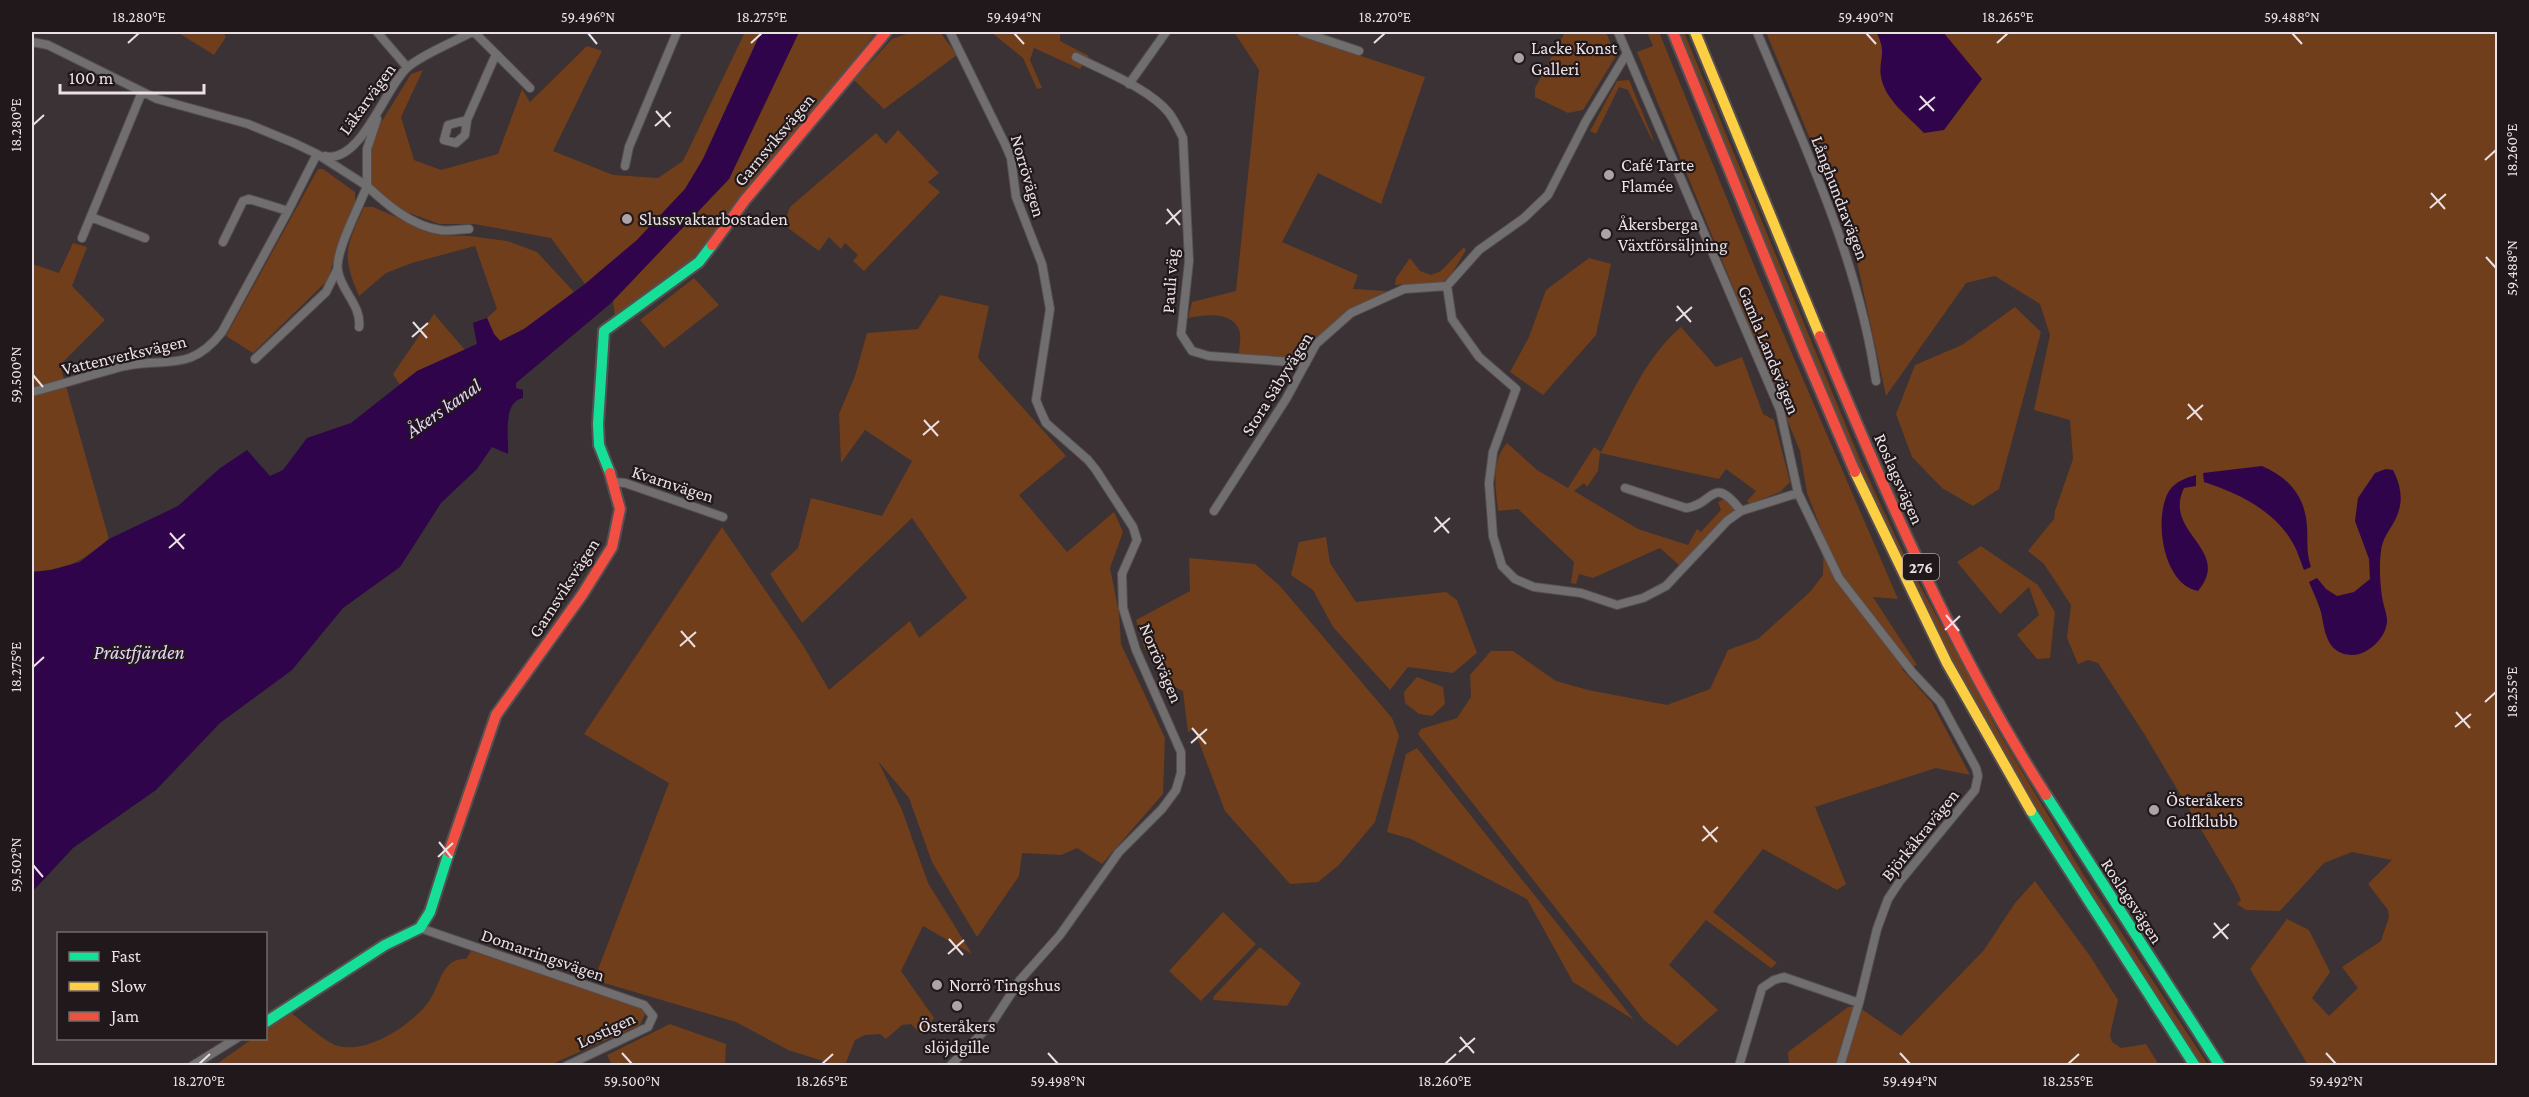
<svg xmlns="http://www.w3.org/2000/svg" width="2529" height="1097" font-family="'Crimson Pro',serif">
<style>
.green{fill:#703e1b}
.water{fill:#2f044a}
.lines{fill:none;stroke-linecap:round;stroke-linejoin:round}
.street-casing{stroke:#554f51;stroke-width:10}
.fast-casing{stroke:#554f51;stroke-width:14}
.slow-casing{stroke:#554f51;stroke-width:14}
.jam-casing{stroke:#554f51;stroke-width:14}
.street{stroke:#716e70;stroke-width:8}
.fast{stroke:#16e098;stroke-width:10}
.slow{stroke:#ffcf43;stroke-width:10}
.jam{stroke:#f24e42;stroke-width:10}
.ticks{fill:none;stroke:#ebe0e3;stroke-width:2}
.poi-dot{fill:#ada3a6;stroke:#20181a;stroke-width:2}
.labels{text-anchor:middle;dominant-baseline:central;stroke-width:4.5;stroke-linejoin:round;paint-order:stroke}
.shield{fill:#20181a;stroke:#aea4a7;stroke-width:1.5}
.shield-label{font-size:16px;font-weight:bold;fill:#ebe0e3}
.poi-label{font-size:18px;fill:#ebe0e3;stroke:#20181a;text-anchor:start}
.street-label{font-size:18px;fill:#ebe0e3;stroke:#20181a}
.water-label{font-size:20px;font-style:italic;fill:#e5d1fd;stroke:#20181a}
.neatline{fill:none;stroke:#ebe0e3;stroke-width:2}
.ticks-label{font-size:15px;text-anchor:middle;fill:#ebe0e3}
</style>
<rect width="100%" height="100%" fill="#3a3234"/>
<path class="green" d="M 177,32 L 223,32 L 226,37 L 214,55 Z
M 745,32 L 761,32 L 703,159 L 685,189 L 637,240 L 585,284 L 551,238 L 474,224 L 439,224 L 404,211 L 372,195 L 364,173 L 366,147 L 411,74 L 423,70 L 401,117 L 414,160 L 441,170 L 498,154 L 522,89 L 530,102 L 587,46 L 602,51 L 553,151 L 613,175 L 658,178 L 683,161 Z
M 799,32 L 876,32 L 693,260 L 655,291 L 615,317 L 613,301 L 729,179 Z
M 912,32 L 940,32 L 957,55 L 884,109 L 854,80 L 892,39 Z
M 991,32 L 1060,32 L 1060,41 L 1089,56 L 1080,69 L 1034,48 L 1030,60 L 1042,88 L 1037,89 L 1023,58 Z
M 1234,32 L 1288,32 L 1425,77 L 1381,204 L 1318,173 L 1282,242 L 1358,275 L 1353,289 L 1387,291 C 1349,311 1330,323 1302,358 L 1247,357 L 1239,354 C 1239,348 1241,339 1240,333 C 1234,310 1205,315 1188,318 L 1192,302 L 1236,291 L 1259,70 Z
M 1565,32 L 1606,32 L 1616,56 L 1583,110 L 1568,113 L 1535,97 L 1535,88 Z
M 1647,32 L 1659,32 L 1758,275 L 1898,599 L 1873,597 L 1917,665 L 1902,669 L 1932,703 L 1970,775 L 1936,768 L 1815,807 L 1846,884 L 1837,890 L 1763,849 L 1713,912 L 1777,963 L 1771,968 L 1706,920 L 1669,965 L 1718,1010 L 1677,1046 L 1644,1020 L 1418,734 L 1421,729 L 1457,718 L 1471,697 L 1470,675 L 1491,651 L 1513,651 L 1556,681 L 1588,690 L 1667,705 L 1710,689 L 1728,650 L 1758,639 L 1810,592 L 1823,575 L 1824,537 L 1807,493 L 1800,451 L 1637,52 L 1653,46 Z
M 1679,32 L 1684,32 L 1861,462 L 1908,563 L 1998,731 L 2083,874 L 2208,1065 L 2201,1065 L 2069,861 L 2024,788 L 1967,688 L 1915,589 L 1847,441 Z
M 1766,32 L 2497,32 L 2497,1065 L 2308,1065 L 2250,969 L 2287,919 L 2309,930 L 2330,972 L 2312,998 L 2329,1016 L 2358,988 L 2342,967 L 2381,941 L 2389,917 L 2388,910 L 2368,884 L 2392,860 L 2352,852 L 2324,863 L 2280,911 L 2246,910 L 2237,904 L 2241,900 L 2234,885 L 2145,735 L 2098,663 L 2088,660 L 2078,664 L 2067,638 L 2071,605 L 2044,564 L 2028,551 L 2054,519 L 2055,511 L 2073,459 L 2070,420 L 2034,410 L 2050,335 L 2040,304 L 1995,276 L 1966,283 L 1886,396 L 1853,243 Z
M 1629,80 L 1654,141 L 1651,138 L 1628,90 L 1619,87 L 1596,134 L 1590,131 L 1617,81 Z
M 898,130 L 939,173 L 928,182 L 940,192 L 864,271 L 853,261 L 858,255 L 845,243 L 841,249 L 829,237 L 819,251 L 784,225 L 790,207 L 876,133 L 886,144 Z
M 318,169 L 323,169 L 355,192 L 355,204 L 339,241 L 328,280 L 253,353 L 226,336 Z
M 364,207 L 373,207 L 438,235 L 469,236 L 507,241 L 537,252 L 574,292 L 524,329 L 500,341 L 494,334 L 487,318 L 497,309 L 475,246 L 412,263 L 386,273 L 359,296 C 341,254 346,248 364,207 Z
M 73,243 L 87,247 L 72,286 L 105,320 L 60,365 L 109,539 C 79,563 71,568 32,572 L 32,264 L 59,273 Z
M 1464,247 L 1466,250 L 1451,275 L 1443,282 L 1395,285 L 1396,278 L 1410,258 L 1420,271 L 1431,275 L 1441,271 Z
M 1589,258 L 1611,264 L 1596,335 L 1543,395 L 1510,372 L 1529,337 L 1546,290 Z
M 694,278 L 719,305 L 664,348 L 640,320 Z
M 940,295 L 989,306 L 978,358 L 1066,456 L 1019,495 L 1067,552 L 1114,512 L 1123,532 L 1110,568 L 1119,613 L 1121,644 L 1165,738 L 1163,794 L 1102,864 L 1077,848 L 1061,855 L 1022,853 L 1019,876 L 977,937 L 932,862 L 909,798 L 878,761 L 902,810 L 928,883 L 972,954 L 923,926 L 901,971 L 934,1018 L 922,1035 L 911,1024 L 902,1025 L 886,1039 L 880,1034 L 865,1035 L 855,1040 L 845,1065 L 836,1065 L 788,1050 L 736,1022 L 594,980 L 669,783 L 584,734 L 722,527 L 804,647 L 829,690 L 910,621 L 919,638 L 967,598 L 912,518 L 802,623 L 770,574 L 798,548 L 811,498 L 882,516 L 912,461 L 865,430 L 841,463 L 839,414 L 855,376 L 867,333 L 918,329 Z
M 2015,307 L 2041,332 L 1999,489 L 1973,506 L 1942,488 L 1912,457 L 1896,414 L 1915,365 L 1962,345 Z
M 434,314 L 465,350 L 417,371 L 400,385 L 393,374 Z
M 1681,327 L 1716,367 L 1742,357 L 1763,414 L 1774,420 L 1790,482 L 1780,492 L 1750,504 L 1747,501 L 1756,491 L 1726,469 L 1719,479 L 1600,453 L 1598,471 L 1587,487 L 1584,483 L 1574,491 L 1638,529 L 1688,545 L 1697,529 L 1701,532 L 1721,510 L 1718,502 L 1725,498 L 1737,510 L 1680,566 L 1660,548 L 1593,578 L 1579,574 L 1576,584 L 1571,583 L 1574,562 L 1518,509 L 1498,511 C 1496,489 1490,462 1507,443 L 1537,470 L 1568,488 L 1594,447 L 1601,452 C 1624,410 1644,358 1681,327 Z
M 1326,537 L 1330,563 L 1356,602 L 1446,592 L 1457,600 L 1477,653 L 1453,673 L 1408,667 L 1390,690 L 1333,627 L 1313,590 L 1291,575 L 1299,542 Z
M 1981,546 L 2038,585 L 2055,612 L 2050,658 L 2037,659 L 2017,635 L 2039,615 L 2029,587 L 2000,614 L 1957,562 Z
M 1189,558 L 1255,564 L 1280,586 L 1392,718 L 1399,736 L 1375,822 L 1339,865 L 1318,882 L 1290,884 L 1225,811 L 1194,729 L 1188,732 L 1183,691 L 1167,684 L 1144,647 L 1136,620 L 1190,591 Z
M 1417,677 L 1443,687 L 1445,704 L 1432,716 L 1419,714 L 1405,703 L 1404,692 Z
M 1417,748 L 1634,1020 L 1573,982 L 1527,899 L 1411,839 L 1387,832 L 1406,754 Z
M 2035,881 L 2090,956 L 2118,1000 L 2110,1035 L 2112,1042 L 2121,1048 L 2146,1044 L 2159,1065 L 1789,1066 L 1788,1052 L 1848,1007 L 1857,1006 L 1901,1036 L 1984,950 L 2015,903 Z
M 1223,912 L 1256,944 L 1201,1001 L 1169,971 Z
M 1260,947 L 1301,983 L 1287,1006 L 1213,1000 L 1214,996 Z
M 471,951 L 640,1006 L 645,1014 L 640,1025 L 550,1065 L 214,1066 L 252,1039 L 266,1038 L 266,1029 L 290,1012 C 303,1022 317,1035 331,1043 C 360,1059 409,1027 427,1004 C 440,988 441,957 466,959 Z
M 670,1024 L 726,1044 L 725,1065 L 612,1065 L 607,1055 Z"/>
<path class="water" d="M 761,32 L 799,32 L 729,179 L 610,304 L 516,383 L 516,388 L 523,390 L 523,398 C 502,402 509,437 508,454 L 492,447 L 477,469 L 441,503 L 400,567 L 343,608 L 292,670 L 220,723 L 156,790 L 73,848 L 32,892 L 32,572 L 51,570 L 80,562 L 109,539 L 178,506 L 219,469 L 247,450 L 270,476 L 283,470 L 307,438 L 351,423 L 417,371 L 477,344 L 473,323 L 487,318 L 494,334 L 500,341 L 524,329 L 585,284 L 637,240 L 685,189 L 703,159 Z
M 1876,32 L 1943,32 L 1982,79 L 1944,130 L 1924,133 C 1909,117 1885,100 1881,77 C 1878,58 1888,53 1876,32 Z
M 2262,466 C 2288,477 2305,496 2307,526 C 2308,541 2306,552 2311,567 L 2304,570 C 2300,560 2297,549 2291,540 C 2273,510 2236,492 2204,482 L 2203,473 Z
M 2386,469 L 2393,470 C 2401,486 2404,501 2396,518 C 2391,529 2382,538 2381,551 C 2379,564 2380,583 2382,597 C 2383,604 2386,611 2387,619 C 2388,636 2369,655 2352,655 C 2326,654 2325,631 2321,612 C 2318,602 2313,592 2309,582 L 2317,578 L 2326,589 L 2337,596 L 2354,592 L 2370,579 L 2369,559 L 2355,521 L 2358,498 L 2375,473 Z
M 2196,475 L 2196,486 L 2184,488 C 2162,533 2233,549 2198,591 C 2163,585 2153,518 2169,491 C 2176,481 2186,478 2196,475 Z"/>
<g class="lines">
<defs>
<path id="street" d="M 377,32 L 407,67
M 474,32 L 530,88
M 1302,32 L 1359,51
M 1618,32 L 1780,410 L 1798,493 L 1839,578 L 1912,672 L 1940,702 L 1976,768 L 1978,776 L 1975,790 L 1900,881 L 1888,899 L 1877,929 L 1859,1003 L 1840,1066
M 1757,32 C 1804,145 1858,258 1876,381
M 32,42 L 48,45 L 157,99 L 248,124 L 294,143 L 317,154 L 367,186 C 360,205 334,253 338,271 C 341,291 362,306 359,327
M 1076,57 C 1104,71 1150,89 1169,113 C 1175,121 1179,130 1183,138 L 1189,261 L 1181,334 L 1192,351 L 1209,356 L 1306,363
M 1129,84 L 1166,32
M 377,119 L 367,149 L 367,186 C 387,205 412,226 440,230 C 449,232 460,229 469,229
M 467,120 L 465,135 L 456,143 L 444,140 L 448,125 L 467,120 L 496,54
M 325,156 C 361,165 386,85 408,67 C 423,54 454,42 472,32
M 625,166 L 629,147 L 677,32
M 91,217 L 145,238
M 82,238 L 142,92
M 223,242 L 243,201 L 249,199 L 288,211
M 1447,286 L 1452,319 L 1479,357 L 1516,389 L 1493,452 L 1489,483 L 1493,536 L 1502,566 L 1515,579 L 1534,587 L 1581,593 L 1617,605 L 1643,598 L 1666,586 L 1727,521 L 1741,511 L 1798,493
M 255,359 L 326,292 L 337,270
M 32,392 C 63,384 94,374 125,366 C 166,357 190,373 222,332 L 288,211 L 317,154
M 614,482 L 625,483 L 723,517
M 1625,488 L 1686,508 C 1714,505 1712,473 1741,511
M 1214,511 L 1286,399 L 1316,344 L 1351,313 L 1404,289 L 1447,286 L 1479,250 L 1524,218 L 1548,195 L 1586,121 L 1627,53
M 420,928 L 644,1005 L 653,1016 L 648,1027 L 566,1066
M 192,1066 L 237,1038
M 950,1066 L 992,1023 L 1020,980 L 1060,935 L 1119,852 L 1162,809 L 1176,790 L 1181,773 L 1181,752 L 1136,650 L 1123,608 L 1122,574 L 1137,540 L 1133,527 L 1096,470 L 1088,460 L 1046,423 L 1040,410 L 1036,400 L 1050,309 L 1042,264 L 1016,197 L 1011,158 L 1005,144 L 950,32
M 1739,1066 L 1762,988 L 1774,980 L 1784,977 L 1859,1003"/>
<path id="fast" d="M 610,473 L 599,445 L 598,424 L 604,331 L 699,262 L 712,245
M 2046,795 L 2220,1066
M 2031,811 L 2195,1066
M 266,1022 L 385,945 L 420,928 L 430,912 L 449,852"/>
<path id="slow" d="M 1695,32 L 1820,336
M 1855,472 L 1947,663 L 2031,811"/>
<path id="jam" d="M 1673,32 L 1803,350 L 1855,472
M 712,245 L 745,200 L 886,32
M 1820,336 C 1885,493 1954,652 2046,795
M 449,852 L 496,715 L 582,595 L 612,547 L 620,509 L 610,473"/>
</defs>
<use href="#street" class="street-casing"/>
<use href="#fast" class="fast-casing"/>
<use href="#slow" class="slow-casing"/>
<use href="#jam" class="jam-casing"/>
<use href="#street" class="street"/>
<use href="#fast" class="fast"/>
<use href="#slow" class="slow"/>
<use href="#jam" class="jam"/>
</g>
<path class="ticks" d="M 588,33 L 597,44M 1014,33 L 1024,44M 1866,33 L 1876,44M 2292,33 L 2302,44M 128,43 L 139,33M 751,43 L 762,33M 1374,43 L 1385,33M 1997,43 L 2008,33M 1920,96 L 1934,111M 1919,110 L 1935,97M 656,111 L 670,127M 33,125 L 44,115M 655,126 L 671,112M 2485,160 L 2496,150M 2431,193 L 2445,209M 2430,208 L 2446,194M 1167,209 L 1180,225M 1166,224 L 1181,210M 2486,257 L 2496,268M 1677,306 L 1691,322M 1676,321 L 1692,307M 413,322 L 427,338M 412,337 L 428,323M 33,375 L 43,387M 2188,404 L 2202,420M 2187,419 L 2203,405M 924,420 L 938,436M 923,435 L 939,421M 1435,517 L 1449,533M 1434,532 L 1450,518M 170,533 L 184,549M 169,548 L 185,534M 1946,615 L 1959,631M 1945,630 L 1960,616M 681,631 L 695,647M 680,646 L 696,632M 33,667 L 44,657M 2485,702 L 2496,692M 2456,712 L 2470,728M 2455,727 L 2471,714M 1192,728 L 1206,744M 1191,743 L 1207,729M 1703,826 L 1717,842M 1702,841 L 1718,827M 439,842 L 452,858M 438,857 L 453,843M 33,865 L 43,877M 2214,923 L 2228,939M 2213,938 L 2229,924M 949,939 L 963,955M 948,954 L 964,940M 1460,1037 L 1474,1053M 1459,1052 L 1475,1038M 622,1053 L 632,1064M 1048,1053 L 1058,1064M 1900,1053 L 1910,1064M 2326,1053 L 2336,1064M 199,1064 L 210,1054M 822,1064 L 833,1054M 1445,1064 L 1456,1054M 2068,1064 L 2079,1054"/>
<g class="poi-dot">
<circle cx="1519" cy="58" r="6"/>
<circle cx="1609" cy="175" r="6"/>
<circle cx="627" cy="219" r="6"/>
<circle cx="1606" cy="234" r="6"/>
<circle cx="2154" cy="810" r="6"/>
<circle cx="937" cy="985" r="6"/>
<circle cx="957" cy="1006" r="6"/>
</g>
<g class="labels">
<rect class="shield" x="1903" y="554" width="36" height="26" rx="4.5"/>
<g class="shield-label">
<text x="1921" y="567">276</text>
</g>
<g class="poi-label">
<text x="1531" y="48">Lacke Konst<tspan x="1531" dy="21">Galleri</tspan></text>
<text x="1621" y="165">Café Tarte<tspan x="1621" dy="21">Flamée</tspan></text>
<text x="639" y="219">Slussvaktarbostaden</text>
<text x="1618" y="224">Åkersberga<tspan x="1618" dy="21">Växtförsäljning</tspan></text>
<text x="2166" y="800">Österåkers<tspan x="2166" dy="21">Golfklubb</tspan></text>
<text x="949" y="985">Norrö Tingshus</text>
<text x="957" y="1026" text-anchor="middle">Österåkers<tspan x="957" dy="21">slöjdgille</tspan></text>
</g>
<g class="street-label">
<text transform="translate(367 99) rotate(-54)">Läkarvägen</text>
<text transform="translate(774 140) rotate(-50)">Garnsviksvägen</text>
<text transform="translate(1028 176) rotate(74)">Norrövägen</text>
<text transform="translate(1840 198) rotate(69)">Långhundravägen</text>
<text transform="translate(1170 281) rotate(-86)">Pauli väg</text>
<text transform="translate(1769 350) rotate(68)">Gamla Landsvägen</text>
<text transform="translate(124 355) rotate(-13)">Vattenverksvägen</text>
<text transform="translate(1277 384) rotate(-58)">Stora Säbyvägen</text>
<text transform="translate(1899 479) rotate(66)">Roslagsvägen</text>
<text transform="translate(673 484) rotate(18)">Kvarnvägen</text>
<text transform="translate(564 588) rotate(-57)">Garnsviksvägen</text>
<text transform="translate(1161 663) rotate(67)">Norrövägen</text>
<text transform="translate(1920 835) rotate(-51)">Björkåkravägen</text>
<text transform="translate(2132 901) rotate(57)">Roslagsvägen</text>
<text transform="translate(543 955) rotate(19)">Domarringsvägen</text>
<text transform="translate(606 1030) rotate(-25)">Lostigen</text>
</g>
<g class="water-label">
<text transform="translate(443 408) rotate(-35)">Åkers kanal</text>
<text x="139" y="652">Prästfjärden</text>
</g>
</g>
<rect width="2529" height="1097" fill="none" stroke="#20181a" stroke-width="66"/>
<rect x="57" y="932" width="210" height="108" fill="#20181a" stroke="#71686a" stroke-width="1.5"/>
<rect x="69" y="952" width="30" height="9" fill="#16e098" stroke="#71686a" stroke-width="1.5"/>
<text x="111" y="962" font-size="18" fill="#ebe0e3">Fast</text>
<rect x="69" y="982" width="30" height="9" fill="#ffcf43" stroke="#71686a" stroke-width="1.5"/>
<text x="111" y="992" font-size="18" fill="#ebe0e3">Slow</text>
<rect x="69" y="1012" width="30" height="9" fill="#f24e42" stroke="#71686a" stroke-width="1.5"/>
<text x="111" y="1022" font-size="18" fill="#ebe0e3">Jam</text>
<path d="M60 84v9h144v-9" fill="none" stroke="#ebe0e3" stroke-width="3"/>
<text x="69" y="84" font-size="18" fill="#ebe0e3" stroke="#20181a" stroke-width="4.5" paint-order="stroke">100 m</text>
<rect x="33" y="33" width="2463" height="1031" class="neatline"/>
<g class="ticks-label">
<text x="139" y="22">18.280°E</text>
<text x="588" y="22">59.496°N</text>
<text x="762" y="22">18.275°E</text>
<text x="1014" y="22">59.494°N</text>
<text x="1385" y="22">18.270°E</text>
<text x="1866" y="22">59.490°N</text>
<text x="2008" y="22">18.265°E</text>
<text x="2292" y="22">59.488°N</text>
<text transform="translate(16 125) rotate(-90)" y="5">18.280°E</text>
<text transform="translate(2512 150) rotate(-90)" y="5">18.260°E</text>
<text transform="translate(2512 268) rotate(-90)" y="5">59.488°N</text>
<text transform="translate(16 375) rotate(-90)" y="5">59.500°N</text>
<text transform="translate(16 667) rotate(-90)" y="5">18.275°E</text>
<text transform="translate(2512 692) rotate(-90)" y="5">18.255°E</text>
<text transform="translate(16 865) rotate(-90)" y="5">59.502°N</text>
<text x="199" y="1086">18.270°E</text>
<text x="632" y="1086">59.500°N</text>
<text x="822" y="1086">18.265°E</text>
<text x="1058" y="1086">59.498°N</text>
<text x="1445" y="1086">18.260°E</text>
<text x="1910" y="1086">59.494°N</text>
<text x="2068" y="1086">18.255°E</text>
<text x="2336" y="1086">59.492°N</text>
</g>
</svg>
